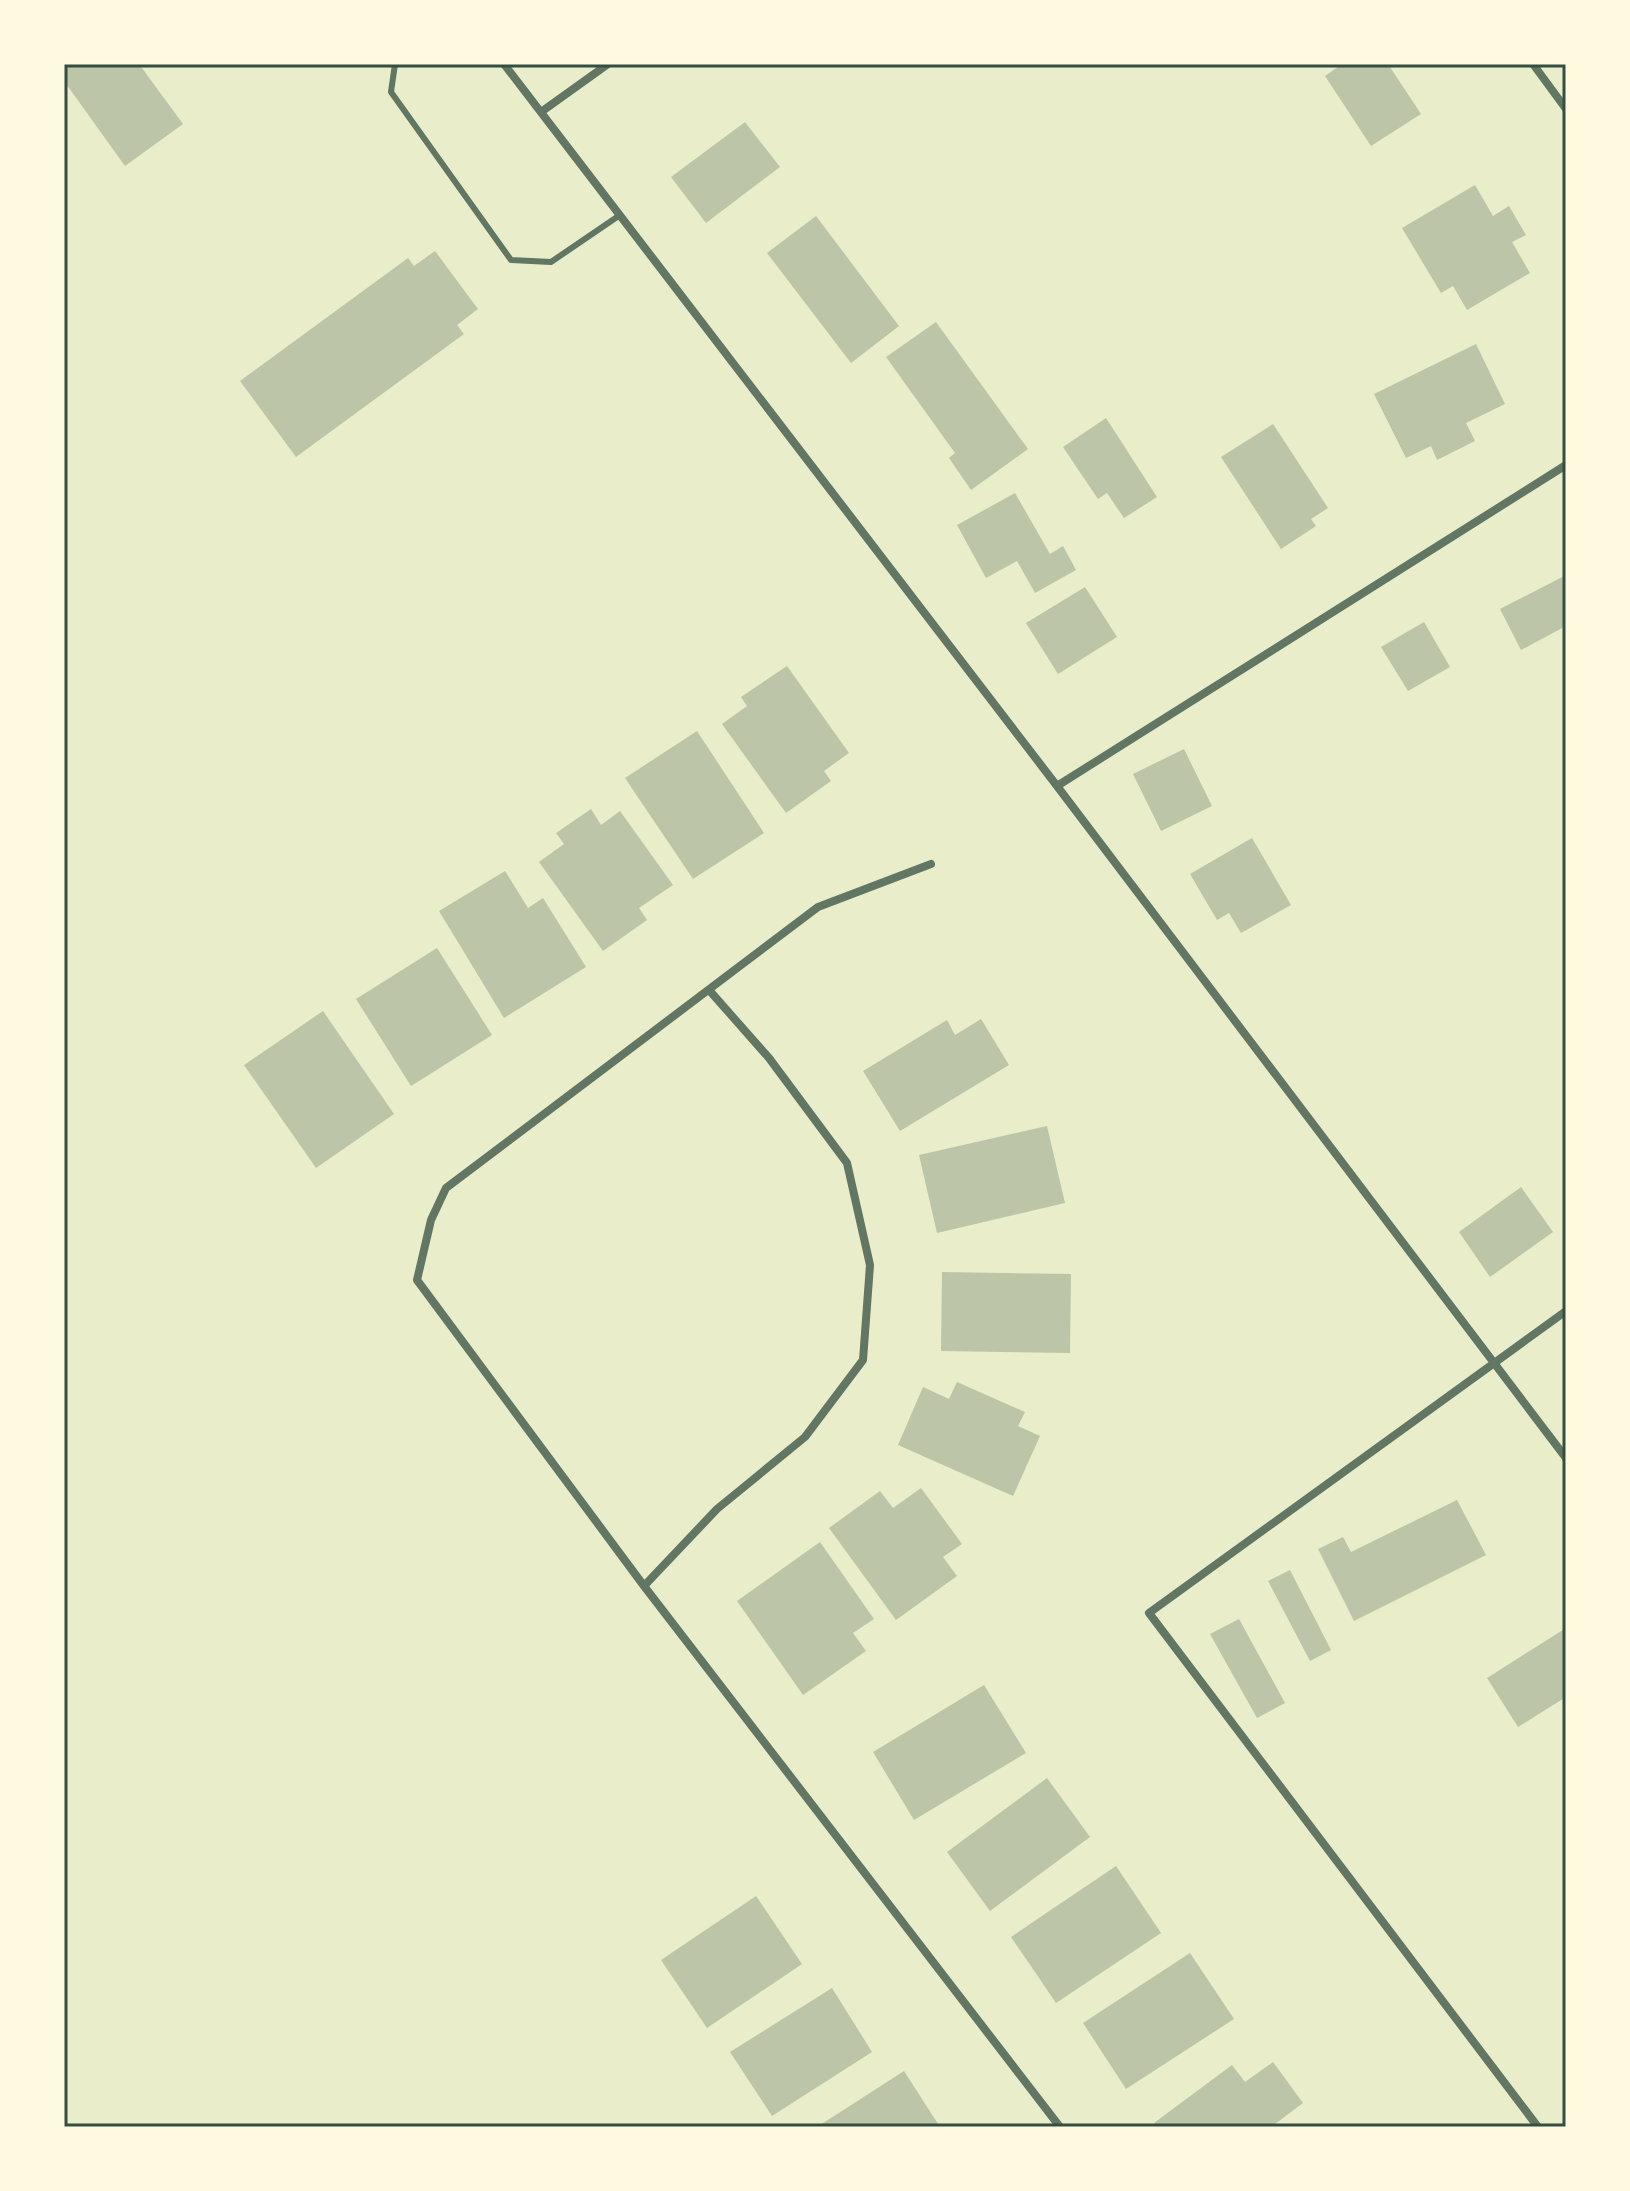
<svg xmlns="http://www.w3.org/2000/svg" width="1630" height="2191" font-family="'Sofia Sans Condensed',sans-serif">
<style>
.building{fill:#bcc5a7}
.lines{fill:none;stroke-linecap:round;stroke-linejoin:round}
.service{stroke:#617663;stroke-width:6}
.minor{stroke:#617663;stroke-width:8}
.neatline{fill:none;stroke:#344e41;stroke-width:3}
</style>
<rect width="100%" height="100%" fill="#e9edc9"/>
<path class="building" d="M 64,64 L 139,64 L 183,124 L 125,166 L 64,81 Z
M 1342,64 L 1388,64 L 1421,114 L 1371,146 L 1325,76 Z
M 745,122 L 780,167 L 706,223 L 671,177 Z
M 1475,185 L 1493,216 L 1509,206 L 1526,235 L 1512,242 L 1530,273 L 1467,310 L 1453,286 L 1441,293 L 1402,228 Z
M 816,216 L 899,326 L 851,363 L 767,253 Z
M 435,251 L 478,309 L 457,325 L 464,334 L 296,457 L 240,381 L 408,258 L 414,266 Z
M 936,322 L 1028,449 L 971,490 L 949,458 L 955,453 L 886,357 Z
M 1476,344 L 1505,404 L 1466,423 L 1475,441 L 1437,460 L 1431,446 L 1406,458 L 1374,394 Z
M 1106,418 L 1157,497 L 1124,518 L 1107,493 L 1098,499 L 1063,447 Z
M 1273,424 L 1328,508 L 1311,519 L 1316,526 L 1281,549 L 1221,457 Z
M 1015,493 L 1050,554 L 1063,546 L 1076,570 L 1035,593 L 1017,561 L 986,578 L 957,525 Z
M 1566,575 L 1566,626 L 1521,650 L 1500,609 Z
M 1085,587 L 1117,637 L 1058,674 L 1026,623 Z
M 1424,622 L 1450,667 L 1408,691 L 1381,647 Z
M 787,666 L 849,753 L 824,771 L 831,781 L 786,813 L 722,724 L 747,706 L 741,697 Z
M 697,731 L 764,833 L 693,879 L 625,778 Z
M 1184,749 L 1212,806 L 1161,831 L 1133,774 Z
M 591,809 L 601,825 L 620,811 L 673,885 L 639,908 L 647,920 L 603,951 L 539,862 L 564,844 L 556,833 Z
M 1252,838 L 1291,905 L 1241,933 L 1229,913 L 1217,920 L 1190,874 Z
M 505,871 L 528,908 L 543,898 L 586,967 L 504,1018 L 439,911 Z
M 437,948 L 492,1035 L 411,1086 L 356,999 Z
M 323,1011 L 394,1114 L 316,1168 L 244,1065 Z
M 981,1019 L 1009,1065 L 900,1131 L 863,1071 L 947,1020 L 955,1035 Z
M 1047,1126 L 1065,1203 L 937,1233 L 919,1155 Z
M 1521,1187 L 1553,1232 L 1490,1277 L 1459,1232 Z
M 942,1272 L 1071,1274 L 1070,1353 L 941,1351 Z
M 957,1382 L 1025,1412 L 1018,1426 L 1040,1436 L 1013,1496 L 898,1445 L 923,1387 L 949,1399 Z
M 921,1488 L 962,1544 L 943,1557 L 957,1576 L 896,1620 L 829,1528 L 880,1491 L 893,1508 Z
M 1457,1500 L 1486,1555 L 1354,1621 L 1318,1549 L 1343,1537 L 1351,1552 Z
M 820,1542 L 874,1619 L 853,1633 L 866,1651 L 803,1695 L 737,1601 Z
M 1290,1570 L 1331,1650 L 1310,1661 L 1268,1581 Z
M 1239,1619 L 1285,1703 L 1257,1718 L 1210,1634 Z
M 1566,1628 L 1566,1697 L 1518,1727 L 1487,1678 Z
M 984,1685 L 1026,1753 L 914,1820 L 873,1752 Z
M 1047,1778 L 1090,1837 L 990,1911 L 947,1852 Z
M 1116,1866 L 1161,1933 L 1056,2003 L 1011,1937 Z
M 756,1896 L 802,1964 L 707,2028 L 661,1960 Z
M 1190,1953 L 1234,2019 L 1126,2089 L 1083,2023 Z
M 832,1988 L 872,2052 L 772,2116 L 730,2052 Z
M 1273,2062 L 1303,2103 L 1271,2127 L 1157,2127 L 1154,2123 L 1232,2065 L 1245,2082 Z
M 904,2071 L 940,2127 L 817,2127 Z"/>
<g class="lines">
<path class="service" d="M 395,64 L 391,92 L 511,260 L 551,262 L 620,215"/>
<path class="minor" d="M 504,64 L 1057,786 L 1566,1458
M 1533,64 L 1566,109
M 541,112 L 608,64
M 1057,786 L 1566,465
M 931,864 L 818,907 L 446,1188 L 431,1220 L 417,1280 L 644,1586 L 1060,2127
M 644,1586 L 717,1509 L 805,1437 L 863,1360 L 870,1265 L 847,1163 L 769,1058 L 709,990
M 1538,2127 L 1149,1613 L 1566,1311"/>
</g>
<rect width="1630" height="2191" fill="none" stroke="#fefae0" stroke-width="132"/>
<rect x="66" y="66" width="1498" height="2059" class="neatline"/>
</svg>
